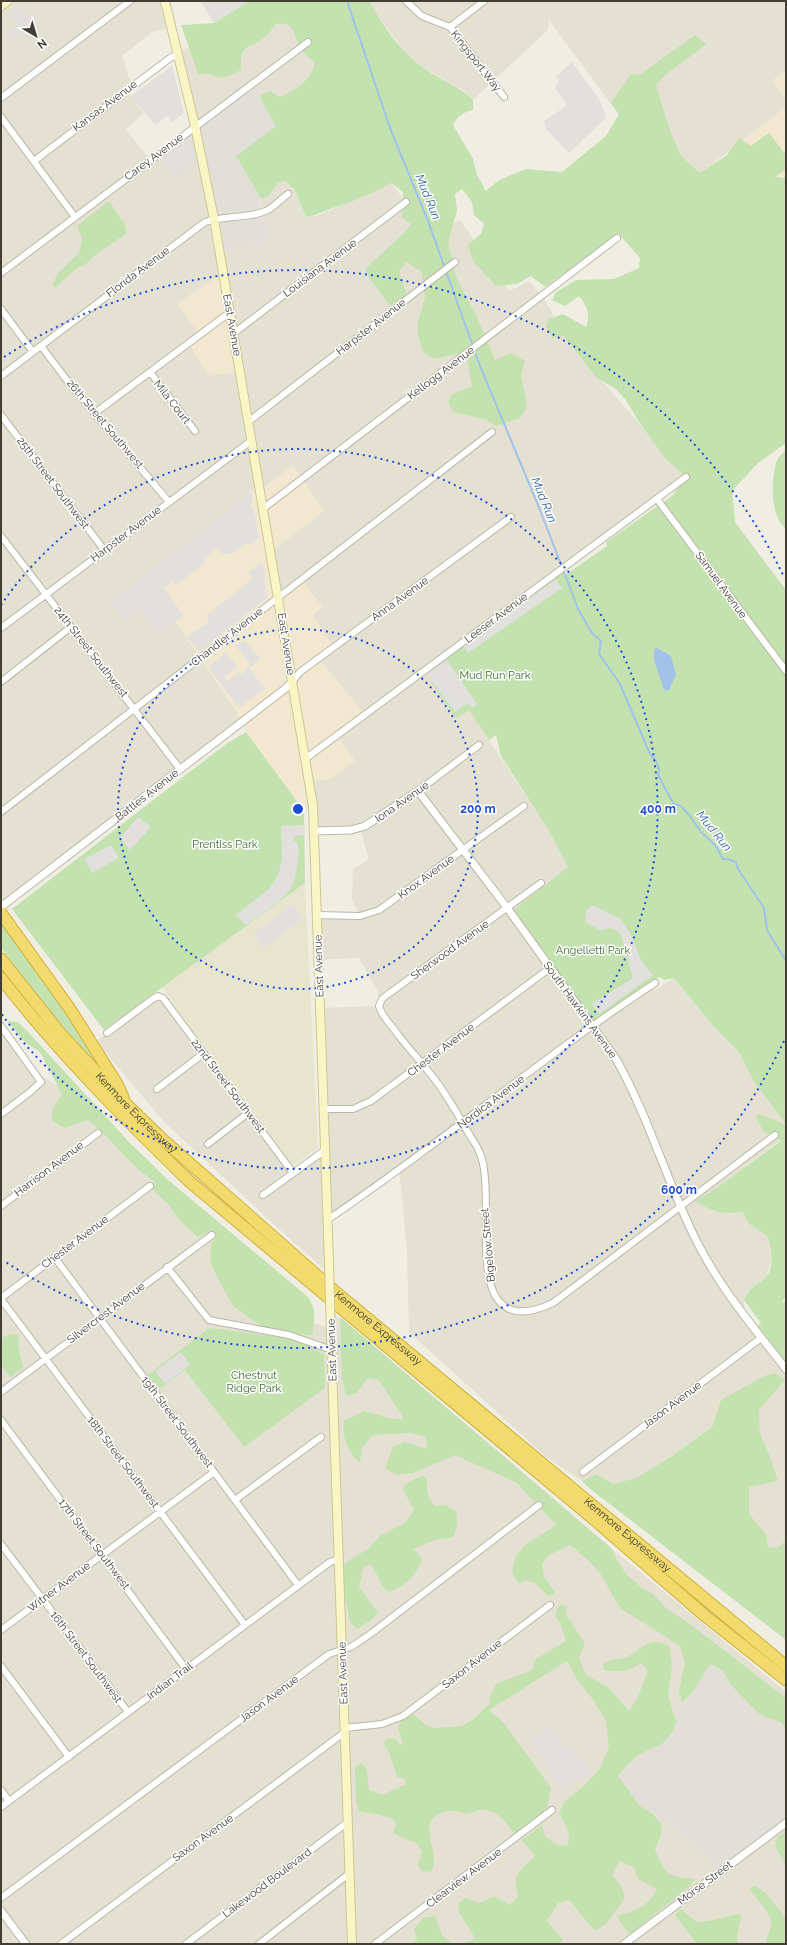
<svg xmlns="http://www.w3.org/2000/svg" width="787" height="1945" font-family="Raleway,sans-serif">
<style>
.residential{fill:#e4e1d2}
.commercial{fill:#f1e8cf}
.industrial{fill:#e2dfd8}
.education{fill:#e8e5ce}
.green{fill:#c3e2af}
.parking{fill:#e1e0dc}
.water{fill:#a3c2e9}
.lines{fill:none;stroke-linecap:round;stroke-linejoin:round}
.stream{stroke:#a3c2e9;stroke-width:2}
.minor-casing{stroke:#bbb7a7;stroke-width:8}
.tertiary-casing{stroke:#bbb7a7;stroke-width:9}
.secondary-casing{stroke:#cdc796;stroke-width:10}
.motorway-casing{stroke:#d0b03d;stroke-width:13}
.minor{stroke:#fff;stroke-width:6}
.tertiary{stroke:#fff;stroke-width:7}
.secondary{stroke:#faf5c4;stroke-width:8}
.motorway{stroke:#f2da6c;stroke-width:11}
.secondary-bridge-casing{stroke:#cdc796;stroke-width:10;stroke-linecap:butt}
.secondary-bridge{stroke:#faf5c4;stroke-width:8}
.ring{fill:none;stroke:#1d4ed8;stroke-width:2;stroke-dasharray:2 4}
.labels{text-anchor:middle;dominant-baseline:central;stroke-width:3;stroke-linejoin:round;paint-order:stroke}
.street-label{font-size:11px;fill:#423e34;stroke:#fff}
.park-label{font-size:11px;fill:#3c6e2d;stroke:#fff}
.water-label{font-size:12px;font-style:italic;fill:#3665a4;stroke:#fff}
.centre{fill:#1d4ed8;stroke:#fff;stroke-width:2}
.ring-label{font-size:12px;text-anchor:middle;font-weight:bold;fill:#1d4ed8;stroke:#fff;stroke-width:3;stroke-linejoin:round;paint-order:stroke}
</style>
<rect width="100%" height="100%" fill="#f0eee3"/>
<path class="residential" d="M 1,1 L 165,1 L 171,27 L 151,33 L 122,56 L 132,86 L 127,91 L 144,113 L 126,129 L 150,160 L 159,154 L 175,181 L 203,161 L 269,233 L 260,207 L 261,199 L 270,195 L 277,183 L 285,181 L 295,190 L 306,217 L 317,216 L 391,183 L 406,202 L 437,232 L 460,220 L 509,291 L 529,281 L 542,296 L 575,350 L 686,477 L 424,672 L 469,710 L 549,831 L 568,867 L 512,911 L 645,990 L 658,988 L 674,978 L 715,1028 L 739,1052 L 754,1082 L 786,1124 L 786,1134 L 781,1140 L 716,1188 L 696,1201 L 730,1214 L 742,1212 L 749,1224 L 767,1236 L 769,1245 L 772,1259 L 766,1277 L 748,1291 L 744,1300 L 745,1317 L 786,1369 L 786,1540 L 777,1548 L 768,1547 L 766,1534 L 749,1514 L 748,1487 L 778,1481 L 771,1459 L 760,1433 L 759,1410 L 785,1380 L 721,1400 L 712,1427 L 669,1458 L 636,1479 L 613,1484 L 597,1474 L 582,1481 L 546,1457 L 409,1332 L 407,1249 L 399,1170 L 327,1220 L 329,1273 L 279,1229 L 164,1122 L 106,1053 L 98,1040 L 154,998 L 161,997 L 293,1172 L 325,1150 L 320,1008 L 379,1006 L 378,992 L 359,958 L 318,960 L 316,915 L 360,916 L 352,900 L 353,869 L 369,859 L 360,828 L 313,831 L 309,782 L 355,761 L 337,736 L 318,659 L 313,615 L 322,607 L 301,580 L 278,597 L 271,552 L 300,477 L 293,466 L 260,490 L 259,486 L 251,492 L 139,610 L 176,622 L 243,721 L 1,907 Z
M 369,1 L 786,1 L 786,71 L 773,80 L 786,100 L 786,107 L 676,192 L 549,20 L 548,30 L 473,100 L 464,91 L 421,66 L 405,52 L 374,11 Z
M 276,24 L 284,24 L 291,27 L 300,48 L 315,63 L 312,74 L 296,91 L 280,97 L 270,91 L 260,95 L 256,84 L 197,127 L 179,50 L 189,48 L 198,74 L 210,74 L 220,78 L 241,70 L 241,58 L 244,50 L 265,37 Z
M 1,1026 L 35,1072 L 75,1096 L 217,1230 L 212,1235 L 248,1261 L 250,1297 L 331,1329 L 352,1944 L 1,1944 Z
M 336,1316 L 504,1456 L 611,1548 L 786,1692 L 786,1944 L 356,1944 L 344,1625 Z"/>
<path class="commercial" d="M 786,71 L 786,100 L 773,80 Z
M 786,107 L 786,182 L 784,178 L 774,178 L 742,141 Z
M 223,272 L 240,371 L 209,376 L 188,343 L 199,334 L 177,304 Z
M 293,465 L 324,511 L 271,552 L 278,596 L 301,580 L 323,607 L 313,615 L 334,648 L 319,659 L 366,715 L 337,736 L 355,761 L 330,779 L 309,782 L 313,806 L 304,811 L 246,732 L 243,721 L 176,622 L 158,634 L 139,610 L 126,621 L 110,602 L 259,485 L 260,490 Z"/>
<path class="industrial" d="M 256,84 L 263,104 L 276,126 L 236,156 L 261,199 L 260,207 L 269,233 L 263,244 L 222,252 L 203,161 L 175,181 L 160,155 Z
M 710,1664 L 723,1671 L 740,1695 L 767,1718 L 781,1722 L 786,1728 L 786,1818 L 718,1869 L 696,1845 L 661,1816 L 640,1806 L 617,1776 L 627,1765 L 640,1754 L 662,1744 L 672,1733 L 682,1702 L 692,1693 Z"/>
<path class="education" d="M 305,883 L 318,1148 L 293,1166 L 203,1043 L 198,1040 L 162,987 Z"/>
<path class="green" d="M 249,1 L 369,1 C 382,24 399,50 421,66 C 438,79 458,85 473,100 L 473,110 C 463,112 458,116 453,125 L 473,159 L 477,175 L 486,191 L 499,180 L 526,169 L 562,172 L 606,136 L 619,114 L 611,103 L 630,75 L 641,74 L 695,35 L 706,44 C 688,60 672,66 656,85 L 669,128 L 681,156 L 700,173 L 727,155 L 739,138 L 751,146 L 769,133 L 786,155 L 786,169 L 775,177 L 785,178 L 786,182 L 786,443 L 758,463 L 732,491 L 735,522 L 786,590 L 786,1124 L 754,1082 L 739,1052 L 715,1028 L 674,978 L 665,980 L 659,977 L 601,1018 L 593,1019 L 591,1017 L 512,911 L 568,867 L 549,831 L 501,756 L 496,735 L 489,740 L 469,710 L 456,718 L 425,673 L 564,572 L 565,575 L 607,546 L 606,542 L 672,496 L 686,477 L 665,458 L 639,422 L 625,399 L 616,389 L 597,378 L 564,336 L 552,338 L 546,325 L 549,319 L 563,314 L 586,327 C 591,315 587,306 579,296 L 565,306 L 552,300 L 556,292 L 576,280 L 614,279 L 639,268 L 640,258 L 619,234 L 545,287 L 531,276 L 517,284 L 496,286 L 473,261 L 468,245 L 481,234 L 484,224 L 474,215 L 472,202 L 462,189 L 455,194 L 457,210 L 448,243 L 457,279 L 477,317 L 495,360 L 511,353 L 525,361 L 521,375 L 527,407 L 520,418 L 496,426 L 484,419 L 453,412 L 448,402 L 452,394 L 472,386 L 467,360 L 457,354 L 434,359 L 423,352 L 418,335 L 418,321 L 425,298 L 422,272 L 406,262 L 399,271 L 407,296 L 390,306 L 370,279 L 365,269 L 405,232 L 411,224 L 402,217 L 403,192 L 391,183 C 371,194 354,201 333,208 C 323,211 316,216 306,217 L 295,190 L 285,181 L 277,183 L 270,195 L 261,199 L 236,156 L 276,126 L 263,104 L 260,95 L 270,91 L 280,97 C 297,90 310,81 315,63 C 310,58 303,53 300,47 C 292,33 295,22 276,24 C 273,28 269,34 265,37 C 248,51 240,42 241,70 L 227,77 L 220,78 L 210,74 L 198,74 L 181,25 L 214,23 Z
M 109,201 L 126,227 L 126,234 L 95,255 L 86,264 L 76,269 L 55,288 L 53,283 L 58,273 L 79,253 L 82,239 L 77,226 Z
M 786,450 L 786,529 C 769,515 771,479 777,460 C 779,456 783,453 786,450 Z
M 246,732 L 304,811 L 305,883 L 104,1030 L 12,909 L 226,744 Z
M 1,921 L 61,1000 L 111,1080 L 48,1009 L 1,948 Z
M 7,1021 L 18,1022 L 32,1036 L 127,1140 L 167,1179 L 308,1297 C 317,1310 315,1320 312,1335 L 281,1333 L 261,1326 L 233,1306 L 216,1275 L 210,1260 L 211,1243 L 216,1237 L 211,1231 L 198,1237 L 179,1220 L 169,1205 L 153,1190 L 155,1182 C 129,1165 112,1138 88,1120 L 64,1128 L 52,1120 L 52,1110 L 62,1094 L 40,1052 L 26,1043 Z
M 760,1114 L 779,1122 L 786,1126 L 786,1295 L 782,1303 L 786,1301 L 786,1363 L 758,1326 L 761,1323 L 744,1300 C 749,1287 756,1286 765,1278 C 776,1267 771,1248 767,1236 L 749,1224 L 742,1212 C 723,1215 711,1211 695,1201 L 716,1188 L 781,1141 L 763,1131 L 756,1117 Z
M 340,1317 L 611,1548 L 618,1562 L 627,1575 L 641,1587 L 653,1594 L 666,1608 L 690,1624 L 786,1698 L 786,1728 L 781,1722 L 767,1718 L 757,1712 L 731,1685 L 723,1671 L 710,1664 L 692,1693 L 682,1702 L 679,1691 L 685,1662 L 680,1646 L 620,1608 L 600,1573 L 587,1559 L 570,1545 L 549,1555 L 542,1564 L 544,1577 L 555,1592 L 549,1597 L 535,1583 L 525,1580 L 519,1584 L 512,1572 L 516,1556 L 525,1545 L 556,1525 L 517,1483 L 455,1455 L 413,1473 L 397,1475 L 385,1469 L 393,1447 L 405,1442 L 427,1449 L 426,1437 L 411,1433 L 372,1435 L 362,1448 L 360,1463 C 349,1454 341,1436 344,1421 L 364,1411 L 392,1419 L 404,1419 L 379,1380 L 368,1378 L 357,1393 L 346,1396 L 342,1377 Z
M 209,1328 L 282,1337 L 303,1344 L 324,1354 L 325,1388 L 244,1447 L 185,1370 L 159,1389 L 148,1375 Z
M 11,1334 L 19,1335 L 18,1345 L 23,1368 L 10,1377 L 2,1366 L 1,1338 Z
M 775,1373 L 785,1380 L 759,1410 L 760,1433 L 771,1459 L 778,1481 L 749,1487 L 749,1514 L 766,1534 L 768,1547 L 777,1548 L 786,1540 L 786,1640 L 589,1488 L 582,1481 L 597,1474 L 613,1484 L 636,1478 L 669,1458 L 712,1427 L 721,1400 L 764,1376 Z
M 423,1475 L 427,1480 C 427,1491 427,1498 435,1506 L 445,1505 L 456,1511 C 458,1521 458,1528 453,1537 L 435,1540 L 413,1549 L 418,1553 L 422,1560 C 415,1577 406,1584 390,1592 C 378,1587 380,1573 369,1564 L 363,1568 L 359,1587 L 378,1613 L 371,1620 L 357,1629 L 350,1622 L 343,1587 L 343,1567 L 346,1562 L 368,1549 L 380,1536 L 406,1522 L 414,1509 L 403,1490 L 407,1483 Z
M 560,1605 L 567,1606 L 566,1615 L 585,1643 L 579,1658 L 586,1675 L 608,1687 L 629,1711 L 638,1697 L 648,1670 L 641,1663 C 629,1672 618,1672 604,1670 L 603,1664 C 610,1658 618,1661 627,1657 C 643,1649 649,1635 669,1646 L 672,1665 L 668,1695 L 676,1722 L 672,1733 L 662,1744 L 640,1754 L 627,1765 L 618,1776 L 640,1806 L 653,1814 L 662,1826 L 661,1835 L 655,1849 C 665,1876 667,1876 695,1879 L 689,1887 L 630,1934 L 622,1925 L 617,1915 C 634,1912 649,1906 657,1889 L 638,1879 L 634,1867 L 619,1861 L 613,1875 L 622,1888 L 625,1898 L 606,1924 L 595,1931 C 585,1921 579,1910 569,1900 L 558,1903 L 547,1921 L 563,1940 L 559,1944 L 464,1944 L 475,1938 L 459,1912 L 458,1904 L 465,1898 L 479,1903 L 494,1896 L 510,1905 L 518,1897 C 512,1872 518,1873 535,1856 L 522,1840 L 542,1825 L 545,1837 L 560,1846 L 568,1845 L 569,1833 L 559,1813 L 565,1801 L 585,1785 L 599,1770 L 609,1747 L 606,1721 L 594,1701 L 576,1678 L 567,1661 L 489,1710 L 504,1723 L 551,1788 L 547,1810 L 515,1836 C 504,1816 490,1803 467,1814 C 457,1811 446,1808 437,1815 C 418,1829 442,1854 431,1872 L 421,1871 L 418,1864 L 422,1852 L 416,1842 L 407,1840 L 393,1833 C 394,1830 396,1826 396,1824 C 395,1815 366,1813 359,1811 L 356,1802 L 355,1767 L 362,1763 L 367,1770 L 369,1790 L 382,1795 L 406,1784 L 404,1778 L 397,1777 L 390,1755 L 384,1743 L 387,1739 L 396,1739 L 400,1745 L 403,1744 L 398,1728 L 400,1722 L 413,1714 L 426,1725 L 434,1728 L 461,1726 L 474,1719 L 489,1704 L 490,1697 L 496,1684 L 532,1670 L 536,1659 L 566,1641 L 560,1622 L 556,1618 L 556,1611 Z
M 786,1832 L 786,1866 L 775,1846 L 778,1836 Z
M 754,1885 L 766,1893 L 786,1919 L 786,1944 L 762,1944 L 766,1942 L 772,1922 L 766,1910 L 750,1890 Z
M 681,1909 L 698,1923 C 705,1920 711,1921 718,1919 C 727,1918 732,1914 741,1914 C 741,1924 736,1931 737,1941 L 742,1944 L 697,1944 L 675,1915 Z
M 435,1916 L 442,1935 L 453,1944 L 412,1944 L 417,1939 L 414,1929 L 423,1918 Z"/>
<path class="parking" d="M 200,1 L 249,1 L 214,23 Z
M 21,5 L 33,23 L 24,33 L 13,40 L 1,24 L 1,20 L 9,31 L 16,25 L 8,15 Z
M 572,62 L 599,99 L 606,116 L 605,119 L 570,152 L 568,152 L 545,128 L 546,126 L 543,122 L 566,106 L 566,103 L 555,88 L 559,80 L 556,77 Z
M 172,66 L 184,113 L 172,122 L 167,116 L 155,125 L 131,96 Z
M 191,138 L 195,157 L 176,171 L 166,158 Z
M 251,492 L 253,503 L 250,505 L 255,515 L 259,538 L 251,545 L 246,543 L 232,554 L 220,553 L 216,549 L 204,558 L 204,564 L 176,585 L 172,582 L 164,588 L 184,616 L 158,634 L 139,610 L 126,621 L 110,602 Z
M 260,563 L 263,564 L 267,598 L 199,652 L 187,637 L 209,622 L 207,615 L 244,586 L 252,578 L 248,573 Z
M 556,579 L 562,588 L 468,653 L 463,646 Z
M 245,641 L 260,659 L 249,668 L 265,689 L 239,708 L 208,667 L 215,661 L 218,661 L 219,658 L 226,652 L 237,667 L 224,677 L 228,681 L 239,672 L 242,674 L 250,664 L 235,645 Z
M 447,660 L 477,704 L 472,708 L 468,703 L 455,712 L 426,674 Z
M 138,817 L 151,827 L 130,850 L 120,838 Z
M 305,825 L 304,835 L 294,836 L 294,841 L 297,842 L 299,855 L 295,879 L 290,890 L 278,902 L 246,925 L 236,915 L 270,888 L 279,873 L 282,858 L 281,826 Z
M 111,845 L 119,858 L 92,873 L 85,859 Z
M 293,904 L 303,918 L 264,948 L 253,934 Z
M 594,906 L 621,919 L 631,935 L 642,962 L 653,975 L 599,1014 L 592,1004 L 633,978 L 621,935 L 616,930 L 609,928 L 600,930 L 585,922 L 586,911 L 590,907 Z
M 181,1352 L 190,1365 L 165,1384 L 155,1371 Z
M 550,1726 L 567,1750 L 572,1746 L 592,1772 L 562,1791 L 544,1767 L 548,1763 L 530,1740 Z"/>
<path class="water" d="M 657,648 L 671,656 L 676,675 L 669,690 L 664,690 L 654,660 L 654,649 Z"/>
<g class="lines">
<path class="stream" d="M 347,1 L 390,128 L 428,221 L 480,366 L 540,510 L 579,611 L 592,633 L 601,641 L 599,654 L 620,684 L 650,754 L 656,761 L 659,769 L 658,775 L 673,803 L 681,806 L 690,816 L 701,832 L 715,845 L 723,859 L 728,859 L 736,862 L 738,869 L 764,908 L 767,930 L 786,961"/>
<defs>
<path id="minor" d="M 406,1 L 422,16 L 450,27 L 504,97
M 450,27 L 484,1
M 1,98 L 130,1
M 1,117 L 75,217
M 34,161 L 170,58 L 178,54
M 1,273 L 308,42
M 1,309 L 33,352
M 234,333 L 406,202
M 41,346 L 69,383 L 169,502
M 150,372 L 195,431
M 1,376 L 205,222 C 225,215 249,219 268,210 C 275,206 281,199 288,194
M 95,413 L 229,313
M 1,415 L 105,551
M 248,422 L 455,262
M 657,499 L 786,671
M 264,508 L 617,238
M 1,536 L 180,769
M 1,628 L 251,441
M 1,682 L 71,627
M 292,682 L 300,672 L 511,517
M 305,759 L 686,477
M 418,791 L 479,745
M 1,812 L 492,432
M 541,883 L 387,995 L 382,999 L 379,1006 C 382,1017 393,1027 399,1036 C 413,1054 430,1071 443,1091 C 451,1103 459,1116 466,1129 C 471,1138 478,1146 481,1156 C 493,1192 476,1271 498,1300 C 512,1318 536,1311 553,1303 L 775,1135
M 316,915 L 360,916 L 379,910 L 524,806
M 1,1026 L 41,1082 L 30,1092 L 1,1114
M 107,1033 L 154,998 L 158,996 L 163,998 L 293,1173
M 157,1089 L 204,1053
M 324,1109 L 353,1109 L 371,1101 L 550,968
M 208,1144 L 248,1113
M 263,1195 L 325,1150
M 1,1206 L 98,1133
M 327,1220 C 439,1145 542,1057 655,983
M 55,1258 L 298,1585
M 167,1267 L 209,1320 L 289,1335 L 332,1350
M 1,1298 L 150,1186
M 1,1299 L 245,1625
M 1,1392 L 212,1235
M 1,1420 L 186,1669
M 583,1472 L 761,1338
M 235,1500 L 321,1437
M 1,1544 L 128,1712
M 1,1630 L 214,1472
M 1,1666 L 69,1757
M 345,1728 L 382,1724 L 403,1716 L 550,1605
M 1,1790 L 9,1801
M 1,1807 L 330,1562 L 339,1559
M 1,1898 L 329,1654 L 351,1647 L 369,1635 L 539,1505
M 61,1944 L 345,1732
M 186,1944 L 348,1822
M 259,1944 L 350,1873
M 375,1944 L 552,1810"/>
<path id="tertiary" d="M 313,831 L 351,830 L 365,826 L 418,791 L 508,909 L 616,1059 C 649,1117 667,1183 697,1242 C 720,1288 754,1328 786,1369
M 1,907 L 286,688 L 292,682
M 1,1911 L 26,1944
M 624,1944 L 786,1823"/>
<path id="secondary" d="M 165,1 L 195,126 L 214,219 L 313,806 L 329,1262
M 1,6 L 8,1
M 331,1336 L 352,1944"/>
<g id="motorway">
<path d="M 1,913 L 70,1009 L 117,1084 L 123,1097"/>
<path id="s1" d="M 1,959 L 60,1033 L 125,1103 L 160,1137 L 338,1294 L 786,1666"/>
<path d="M 1,978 C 58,1052 123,1117 190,1182 L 596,1521 L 704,1615 L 786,1680"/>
</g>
</defs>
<use href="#minor" class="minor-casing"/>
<use href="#tertiary" class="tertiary-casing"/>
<use href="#secondary" class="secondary-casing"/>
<use href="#motorway" class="motorway-casing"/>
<use href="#minor" class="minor"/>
<use href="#tertiary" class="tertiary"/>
<use href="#secondary" class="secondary"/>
<use href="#motorway" class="motorway"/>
<defs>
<path id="secondary-bridge" d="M 329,1262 L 331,1336"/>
</defs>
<use href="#secondary-bridge" class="secondary-bridge-casing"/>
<use href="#secondary-bridge" class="secondary-bridge"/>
</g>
<g class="ring">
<circle cx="298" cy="809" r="180"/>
<path d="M1 605A360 360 0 1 1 1 1013"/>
<path d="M784 1041A539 539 0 0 1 4 1261M4 357A539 539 0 0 1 784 577"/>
</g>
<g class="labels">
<g class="street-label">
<text transform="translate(476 61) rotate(52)">Kingsport Way</text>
<text transform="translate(105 106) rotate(-37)">Kansas Avenue</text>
<text transform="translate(154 157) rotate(-37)">Carey Avenue</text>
<text transform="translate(320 268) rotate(-37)">Louisiana Avenue</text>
<text transform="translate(138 272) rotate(-37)">Florida Avenue</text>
<text transform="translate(232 325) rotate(80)">East Avenue</text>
<text transform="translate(371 327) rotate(-38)">Harpster Avenue</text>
<text transform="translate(441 373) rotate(-37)">Kellogg Avenue</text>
<text transform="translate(172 402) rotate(52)">Mila Court</text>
<text transform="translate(105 424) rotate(50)">26th Street Southwest</text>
<text transform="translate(53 483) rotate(53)">25th Street Southwest</text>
<text transform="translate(126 534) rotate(-37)">Harpster Avenue</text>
<text transform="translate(721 585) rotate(54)">Samuel Avenue</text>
<text transform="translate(400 599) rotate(-36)">Anna Avenue</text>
<text transform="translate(496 618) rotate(-37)">Leeser Avenue</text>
<text transform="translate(227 637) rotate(-38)">Chandler Avenue</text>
<text transform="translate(286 644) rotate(81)">East Avenue</text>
<text transform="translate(91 652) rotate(52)">24th Street Southwest</text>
<text transform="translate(147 795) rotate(-38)">Battles Avenue</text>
<text transform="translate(402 802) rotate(-35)">Iona Avenue</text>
<text transform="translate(426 877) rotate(-36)">Knox Avenue</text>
<text transform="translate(450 950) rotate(-36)">Sherwood Avenue</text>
<text transform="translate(319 966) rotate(-92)">East Avenue</text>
<text transform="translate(580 1010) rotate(54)">South Hawkins Avenue</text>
<text transform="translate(441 1050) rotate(-37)">Chester Avenue</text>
<text transform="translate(228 1086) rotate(53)">22nd Street Southwest</text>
<text transform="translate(491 1102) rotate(-37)">Nordica Avenue</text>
<text stroke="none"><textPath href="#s1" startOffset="205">Kenmore Expressway</textPath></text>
<text transform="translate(49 1169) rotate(-37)">Harrison Avenue</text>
<text transform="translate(75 1242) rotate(-37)">Chester Avenue</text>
<text transform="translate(488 1245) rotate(-95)">Bigelow Street</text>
<text transform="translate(106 1313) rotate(-37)">Silvercrest Avenue</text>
<text stroke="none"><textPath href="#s1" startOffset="529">Kenmore Expressway</textPath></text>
<text transform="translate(332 1350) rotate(-92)">East Avenue</text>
<text transform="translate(672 1405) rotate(-37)">Jason Avenue</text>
<text transform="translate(177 1422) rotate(53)">19th Street Southwest</text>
<text transform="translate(123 1462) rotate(53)">18th Street Southwest</text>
<text stroke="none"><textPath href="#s1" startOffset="853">Kenmore Expressway</textPath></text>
<text transform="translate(94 1544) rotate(53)">17th Street Southwest</text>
<text transform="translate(59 1587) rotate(-37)">Witner Avenue</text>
<text transform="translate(86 1657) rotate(53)">16th Street Southwest</text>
<text transform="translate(472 1664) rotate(-38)">Saxon Avenue</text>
<text transform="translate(343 1673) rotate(-92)">East Avenue</text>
<text transform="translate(170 1681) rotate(-37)">Indian Trail</text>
<text transform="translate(269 1699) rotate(-37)">Jason Avenue</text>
<text transform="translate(203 1838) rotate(-36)">Saxon Avenue</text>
<text transform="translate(464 1878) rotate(-37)">Clearview Avenue</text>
<text transform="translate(267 1883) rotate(-37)">Lakewood Boulevard</text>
<text transform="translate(705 1883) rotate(-37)">Morse Street</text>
</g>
<g class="park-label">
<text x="495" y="675">Mud Run Park</text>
<text x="225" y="844">Prentiss Park</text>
<text x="593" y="950">Angelletti Park</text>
<text x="254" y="1375">Chestnut<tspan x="254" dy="13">Ridge Park</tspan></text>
</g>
<g class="water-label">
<text transform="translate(428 197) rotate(68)">Mud Run</text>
<text transform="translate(544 500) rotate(68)">Mud Run</text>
<text transform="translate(714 831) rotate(51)">Mud Run</text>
</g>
</g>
<circle cx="298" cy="809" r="6" class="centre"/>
<g class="ring-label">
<text x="478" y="813">200 m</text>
<text x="658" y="813">400 m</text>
<text x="679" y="1194">600 m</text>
</g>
<rect width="787" height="1945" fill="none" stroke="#423e34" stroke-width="4"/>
<g transform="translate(36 36) rotate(142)" stroke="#ffffff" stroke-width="3" paint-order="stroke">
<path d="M0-3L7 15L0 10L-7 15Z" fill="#423e34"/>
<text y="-6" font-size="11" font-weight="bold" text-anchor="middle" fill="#423e34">N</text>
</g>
</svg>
